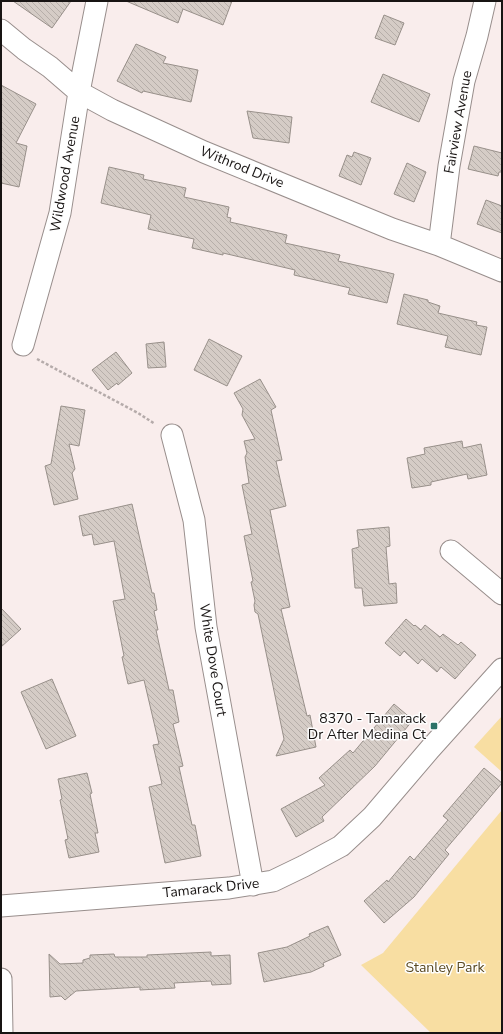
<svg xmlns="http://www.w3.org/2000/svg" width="503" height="1034" font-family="'Nunito Sans',sans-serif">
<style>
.park{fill:#f8dea2}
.building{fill:url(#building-back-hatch);stroke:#98908a}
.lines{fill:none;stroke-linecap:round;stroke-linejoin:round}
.minor-casing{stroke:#988e8c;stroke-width:23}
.path{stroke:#b5abaa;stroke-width:2.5;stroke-dasharray:3 2;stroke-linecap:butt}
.minor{stroke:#fff;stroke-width:21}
.poi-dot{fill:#2c7268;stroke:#fefefe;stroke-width:1.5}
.labels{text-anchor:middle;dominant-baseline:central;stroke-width:3;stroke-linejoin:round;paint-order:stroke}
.street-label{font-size:14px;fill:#181413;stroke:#fefefe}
.poi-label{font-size:14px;fill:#181413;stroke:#fefefe;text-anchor:end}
.park-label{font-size:14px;fill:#5a4a22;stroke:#fefefe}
</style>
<defs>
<pattern id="building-back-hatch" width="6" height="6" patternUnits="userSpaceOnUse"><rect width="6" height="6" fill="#d5ccc6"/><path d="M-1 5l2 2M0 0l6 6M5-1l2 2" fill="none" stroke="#b6aea9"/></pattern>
</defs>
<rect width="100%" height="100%" fill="#f9edec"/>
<path class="park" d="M 502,716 L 502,772 L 474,747 Z
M 502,810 L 502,1033 L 431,1033 L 361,965 L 383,953 Z"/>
<path class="building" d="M 13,1 L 71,1 L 52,28 Z
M 126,1 L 232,1 L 223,25 L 183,9 L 178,23 Z
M 384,15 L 404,23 L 395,45 L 375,38 Z
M 136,44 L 166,57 L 163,63 L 198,70 L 191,102 L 143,91 L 142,93 L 117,81 Z
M 383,74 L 430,94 L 419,122 L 371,102 Z
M 1,85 L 36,104 L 16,143 L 27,146 L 19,187 L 1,183 Z
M 247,111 L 292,117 L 289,143 L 253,138 Z
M 474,146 L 502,153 L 502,172 L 499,172 L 498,176 L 468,169 Z
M 354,152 L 371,158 L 361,185 L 339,176 L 347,155 L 352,157 Z
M 407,163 L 426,172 L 414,202 L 394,194 Z
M 109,167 L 144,175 L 143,179 L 186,188 L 184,197 L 229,207 L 227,217 L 231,218 L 230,222 L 287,235 L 285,243 L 340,255 L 338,261 L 394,274 L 387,303 L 348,294 L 350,288 L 294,275 L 295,270 L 223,253 L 223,255 L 192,248 L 194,239 L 148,229 L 151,215 L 101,203 Z
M 486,200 L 502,206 L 502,233 L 477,224 Z
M 404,294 L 428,300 L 428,302 L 440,306 L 438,313 L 477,322 L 476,325 L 487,327 L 481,355 L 445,347 L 448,336 L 397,324 Z
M 209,339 L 242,356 L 227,386 L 194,370 Z
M 164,342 L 166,367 L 148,368 L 146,344 Z
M 116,352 L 132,373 L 118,385 L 117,383 L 108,390 L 92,370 Z
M 260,379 L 276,407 L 271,410 L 282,460 L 276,461 L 286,506 L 270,510 L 290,607 L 281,609 L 307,716 L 310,715 L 316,747 L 276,756 L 284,739 L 258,614 L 255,612 L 254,605 L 255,601 L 251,582 L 253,581 L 244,536 L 252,534 L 242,485 L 249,483 L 245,457 L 247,453 L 244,441 L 255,439 L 242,415 L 243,409 L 234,393 Z
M 61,406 L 85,410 L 79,446 L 69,444 L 75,469 L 72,473 L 78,499 L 54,505 L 45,466 L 51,464 Z
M 462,441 L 463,448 L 481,444 L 487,475 L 468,479 L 467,474 L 431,482 L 431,485 L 412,488 L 407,458 L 425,454 L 424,448 Z
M 132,504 L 152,593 L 154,593 L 157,610 L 154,611 L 158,630 L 156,630 L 169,690 L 173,690 L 179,722 L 173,724 L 183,766 L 179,767 L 192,825 L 195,825 L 201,856 L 165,863 L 149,787 L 162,784 L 153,745 L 159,744 L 144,680 L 128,684 L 122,657 L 124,656 L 113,601 L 125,599 L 114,541 L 94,545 L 92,534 L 83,536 L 79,516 Z
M 389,527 L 390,546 L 386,547 L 389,584 L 396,583 L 397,603 L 364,606 L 362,588 L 355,588 L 352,549 L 359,547 L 357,530 Z
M 1,608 L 21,629 L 1,647 Z
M 406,619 L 414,626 L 415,625 L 421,630 L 425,625 L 440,637 L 443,634 L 458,645 L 461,642 L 476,655 L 455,679 L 441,667 L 437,672 L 422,659 L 418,664 L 404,651 L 400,656 L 385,643 Z
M 52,679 L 76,736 L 46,749 L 21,692 Z
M 394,704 L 413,720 L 375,766 L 322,817 L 324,821 L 296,837 L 281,809 L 325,785 L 319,778 L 350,750 L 353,753 Z
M 484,768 L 502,783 L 445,850 L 449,854 L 414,897 L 384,923 L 364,901 L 387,880 L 388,882 L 410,856 L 414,860 L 448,820 L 443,816 Z
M 87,773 L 92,793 L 90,794 L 98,833 L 95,833 L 99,852 L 69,858 L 65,840 L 68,839 L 60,800 L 62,799 L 58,779 Z
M 328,926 L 341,955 L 323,963 L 324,966 L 311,972 L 264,982 L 258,953 L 287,947 L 310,936 L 309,934 Z
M 211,952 L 211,956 L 230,955 L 231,984 L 212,985 L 211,981 L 174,983 L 175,988 L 140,990 L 140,987 L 76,991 L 65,1000 L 61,996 L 50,997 L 49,954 L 60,964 L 83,963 L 83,960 L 90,958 L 90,955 L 114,954 L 115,957 L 147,957 L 147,955 Z"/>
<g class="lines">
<defs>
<path id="minor" d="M 1,30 L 24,49 L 50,67 L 79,92 L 112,110 L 204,152 L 392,229 L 439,245 L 502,271
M 439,245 L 449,166 L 464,81 L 477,36 L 485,1
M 23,345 L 60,213 L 79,92 L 97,1
M 172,435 L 194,520 L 206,627 L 253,885
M 451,551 L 502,594
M 1,906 L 229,888 L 273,881 L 304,866 L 341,846 L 372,817 L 430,749 L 502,669
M 1,979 L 2,1033"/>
</defs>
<use href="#minor" class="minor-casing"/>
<path class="path" d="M 37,359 L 138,413 L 155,424"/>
<use href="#minor" class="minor"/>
</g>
<rect class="poi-dot" x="430" y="722" width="8" height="8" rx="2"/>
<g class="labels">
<g class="street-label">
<text transform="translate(458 122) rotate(-80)">Fairview Avenue</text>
<text transform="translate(242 167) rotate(22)">Withrod Drive</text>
<text transform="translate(65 174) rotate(-80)">Wildwood Avenue</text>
<text transform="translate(213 660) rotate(81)">White Dove Court</text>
<text transform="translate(211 888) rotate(-6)">Tamarack Drive</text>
</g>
<g class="poi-label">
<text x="426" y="718">8370 - Tamarack<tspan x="426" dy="16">Dr After Medina Ct</tspan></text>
</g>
<g class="park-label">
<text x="445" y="967">Stanley Park</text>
</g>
</g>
<rect width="503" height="1034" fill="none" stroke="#181413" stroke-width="4"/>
</svg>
